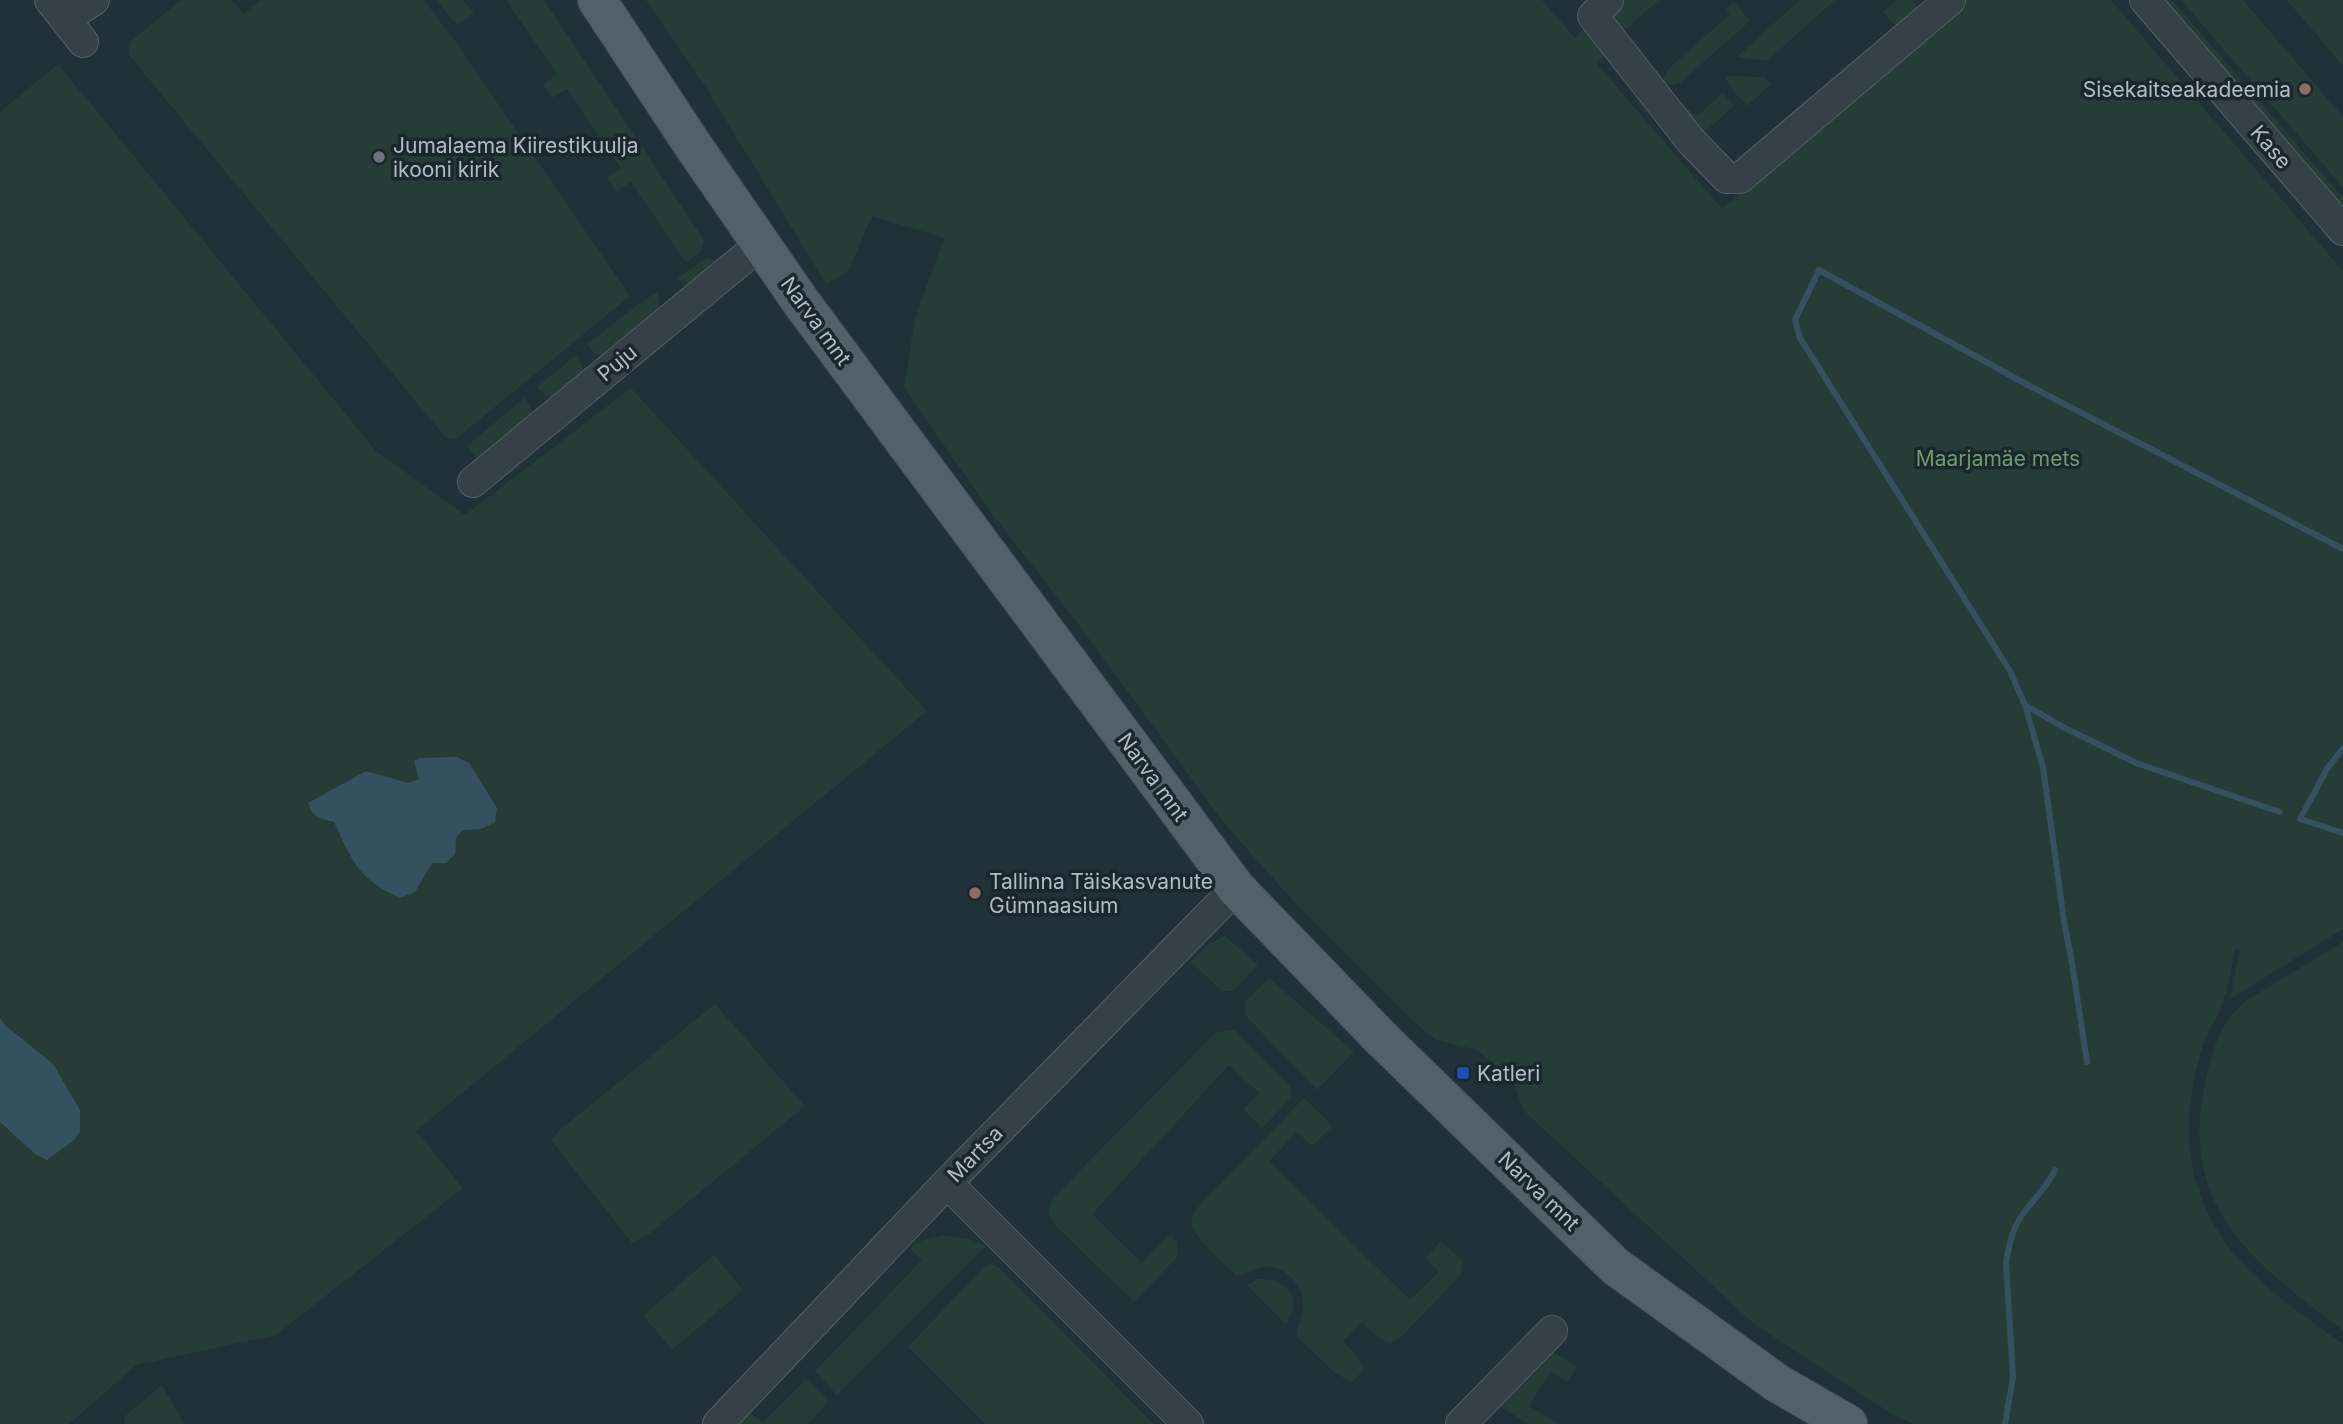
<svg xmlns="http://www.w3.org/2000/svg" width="2343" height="1424" font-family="Inter,sans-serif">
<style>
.green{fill:#263d37}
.water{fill:#35515f}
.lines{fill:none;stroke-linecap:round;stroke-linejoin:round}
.stream{stroke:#35515f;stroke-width:6}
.minor-casing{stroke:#526066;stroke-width:32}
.major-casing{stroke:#414e55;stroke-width:40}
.minor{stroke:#344248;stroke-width:30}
.major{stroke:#526168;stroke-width:38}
.education-dot{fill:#8d6e63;stroke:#1a272d;stroke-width:2.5}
.worship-dot{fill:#6b7280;stroke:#1a272d;stroke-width:2.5}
.transit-dot{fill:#1a4fb4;stroke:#1a272d;stroke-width:2.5}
.labels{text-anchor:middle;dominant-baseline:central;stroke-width:7;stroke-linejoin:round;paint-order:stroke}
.poi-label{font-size:21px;fill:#afbdc5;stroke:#1a272d;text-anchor:start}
.street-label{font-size:21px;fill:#afbdc5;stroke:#1a272d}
.park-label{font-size:21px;fill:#709a6f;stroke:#1a272d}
</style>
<rect width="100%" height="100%" fill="#213138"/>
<path class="green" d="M 181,0 L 232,0 L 244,14 L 260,0 L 424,0 L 455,41 L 630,296 L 456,439 L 446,438 L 129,55 L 130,42 Z
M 436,0 L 463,0 L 474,13 L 457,25 Z
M 506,0 L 544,0 L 704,240 L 701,252 L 686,263 L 631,182 L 616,192 L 607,178 L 621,168 L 567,89 L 552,98 L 543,85 L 557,74 Z
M 646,0 L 1542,0 L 1575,38 L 1589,24 L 1605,56 L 1597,64 L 1722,209 L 1965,0 L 2111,0 L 2343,271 L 2343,929 L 2230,999 L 2240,950 L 2235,949 C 2231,969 2228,988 2221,1007 C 2217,1020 2207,1031 2203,1045 C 2173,1138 2190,1222 2266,1286 C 2290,1307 2317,1325 2343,1344 L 2343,1424 L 1914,1424 L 1892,1414 L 1754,1324 L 1524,1111 L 1512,1080 L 1477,1050 L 1436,1040 L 1414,1022 L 1296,904 L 1224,823 L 1076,621 L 992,514 L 904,388 L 915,318 L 944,238 L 872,216 L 848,271 L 826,284 L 707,89 Z
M 1621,0 L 1659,0 L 1620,34 C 1612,19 1614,14 1621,0 Z
M 1800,0 L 1835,0 L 1767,61 L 1737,57 Z
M 1896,0 L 1914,0 L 1918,10 L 1900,31 L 1883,12 Z
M 2159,0 L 2172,0 L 2343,198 L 2343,214 Z
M 2181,0 L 2243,0 L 2343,117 L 2343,187 Z
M 2287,0 L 2343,0 L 2343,66 Z
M 1734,2 L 1750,21 L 1680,83 L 1671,85 L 1662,81 L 1668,69 L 1730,14 L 1726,9 Z
M 58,64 L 376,451 L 465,515 L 631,388 L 927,711 L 416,1131 L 463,1188 L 276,1335 L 136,1365 L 69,1424 L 0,1424 L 0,112 Z
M 1726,76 L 1764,77 L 1771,84 L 1747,106 L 1728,85 Z
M 1723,93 L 1734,106 L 1700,136 L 1683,108 L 1684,106 L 1697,116 Z
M 707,258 L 718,262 L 691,283 L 677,279 Z
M 658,291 L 660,312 L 602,356 L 594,353 L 587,344 L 635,307 Z
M 575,356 L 582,363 L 583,375 L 555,398 L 546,396 L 537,387 Z
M 524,398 L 531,407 L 531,417 L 480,463 L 467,446 Z
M 1225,936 L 1258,965 L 1233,991 L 1222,991 L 1191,962 L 1210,943 Z
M 2343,942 L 2343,1330 C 2254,1264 2178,1207 2205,1084 C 2212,1050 2220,1022 2247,1000 Z
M 1269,978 L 1354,1052 L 1317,1090 L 1245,1015 L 1246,1001 Z
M 715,1004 L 805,1106 L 649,1234 L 632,1243 L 551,1140 L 561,1129 Z
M 1234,1030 L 1290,1086 L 1292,1097 L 1262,1128 L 1243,1109 L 1259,1093 L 1229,1065 L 1092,1214 L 1142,1263 L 1170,1235 L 1177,1242 L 1178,1256 L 1134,1302 L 1052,1222 L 1049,1209 L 1052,1199 L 1216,1032 Z
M 1304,1098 L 1333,1126 L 1312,1146 L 1297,1132 L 1269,1161 L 1410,1300 L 1439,1272 L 1425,1258 L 1441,1241 L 1463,1261 L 1461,1275 L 1399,1339 L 1389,1343 L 1376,1336 L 1362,1322 L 1343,1341 L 1357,1356 L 1364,1369 L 1352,1383 L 1334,1372 L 1297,1337 C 1297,1325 1304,1316 1303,1304 C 1303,1284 1284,1265 1263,1267 C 1254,1269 1245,1273 1237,1276 C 1226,1265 1193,1239 1192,1224 C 1191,1215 1196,1210 1201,1204 Z
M 943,1235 L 972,1240 L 986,1246 L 837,1395 L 815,1371 L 922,1260 L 910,1248 L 923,1240 Z
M 714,1255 L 743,1290 L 672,1350 L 643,1315 Z
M 991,1264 L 1000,1268 L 1153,1424 L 985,1424 L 908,1347 L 984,1267 Z
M 1257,1279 C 1287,1278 1304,1297 1286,1324 L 1247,1285 Z
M 1547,1349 L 1577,1366 L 1568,1382 L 1551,1371 L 1529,1406 L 1558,1424 L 1528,1424 L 1495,1403 Z
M 806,1379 L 829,1402 L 808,1424 L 739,1424 L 748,1414 L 752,1414 L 763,1422 Z
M 162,1385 L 184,1424 L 125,1424 L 124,1417 Z"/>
<path class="water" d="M 457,757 L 469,763 L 497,808 L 495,822 L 481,829 L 463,830 L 456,838 L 455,854 L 446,863 L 432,863 L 415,892 L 400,898 C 359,880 352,861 334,822 C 320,819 312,817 308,803 L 366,771 L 408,783 L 419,779 L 414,761 L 421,758 Z
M 0,1018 L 5,1025 L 53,1064 L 80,1110 L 80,1131 L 75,1139 L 47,1160 L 35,1154 L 0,1122 Z"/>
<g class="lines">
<path class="stream" d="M 2025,705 L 2043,767 L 2064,921 L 2072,963 L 2087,1062
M 2343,748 L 2327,769 L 2300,819 L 2343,833
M 2280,812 L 2136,763 L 2061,726 L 2025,705 L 2010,671 L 1800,338 L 1795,320 L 1819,270 L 2028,385 L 2343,549
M 2005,1424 L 2013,1377 L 2006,1263 C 2009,1244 2013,1226 2025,1211 C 2036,1197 2047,1187 2055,1170"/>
<defs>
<path id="minor" d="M 50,0 L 83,42
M 1608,0 L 1593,16 L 1691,141 L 1727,178 L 1740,178 L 1950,0
M 2145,0 L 2343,230
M 65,19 L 94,0
M 473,482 L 761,244
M 947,1183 L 1188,1424
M 718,1424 L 947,1183 L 1236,888
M 1461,1424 L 1552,1331"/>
<path id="major" d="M 597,0 L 692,144 L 801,302 L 1236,888 L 1381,1038 L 1615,1266 L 1777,1383 L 1848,1424"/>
</defs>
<use href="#minor" class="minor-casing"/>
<use href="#major" class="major-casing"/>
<use href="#minor" class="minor"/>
<use href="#major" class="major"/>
</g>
<g class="education-dot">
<circle cx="2305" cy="89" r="7"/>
<circle cx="975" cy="893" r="7"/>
</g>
<circle class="worship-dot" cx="379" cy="157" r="7"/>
<rect class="transit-dot" x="1456" y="1066" width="14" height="14" rx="3.5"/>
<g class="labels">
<g class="poi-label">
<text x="2291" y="89" text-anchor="end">Sisekaitseakadeemia</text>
<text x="393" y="145">Jumalaema Kiirestikuulja<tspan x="393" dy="24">ikooni kirik</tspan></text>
<text x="989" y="881">Tallinna Täiskasvanute<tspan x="989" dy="24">Gümnaasium</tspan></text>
<text x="1477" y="1073">Katleri</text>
</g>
<g class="street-label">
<text transform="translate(2271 147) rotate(49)">Kase</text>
<text transform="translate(816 321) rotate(54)">Narva mnt</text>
<text transform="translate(617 363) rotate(-40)">Puju</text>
<text transform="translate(1153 777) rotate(54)">Narva mnt</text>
<text transform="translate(975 1154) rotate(-46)">Martsa</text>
<text transform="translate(1539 1191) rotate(44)">Narva mnt</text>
</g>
<g class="park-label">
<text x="1998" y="458">Maarjamäe mets</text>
</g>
</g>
</svg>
